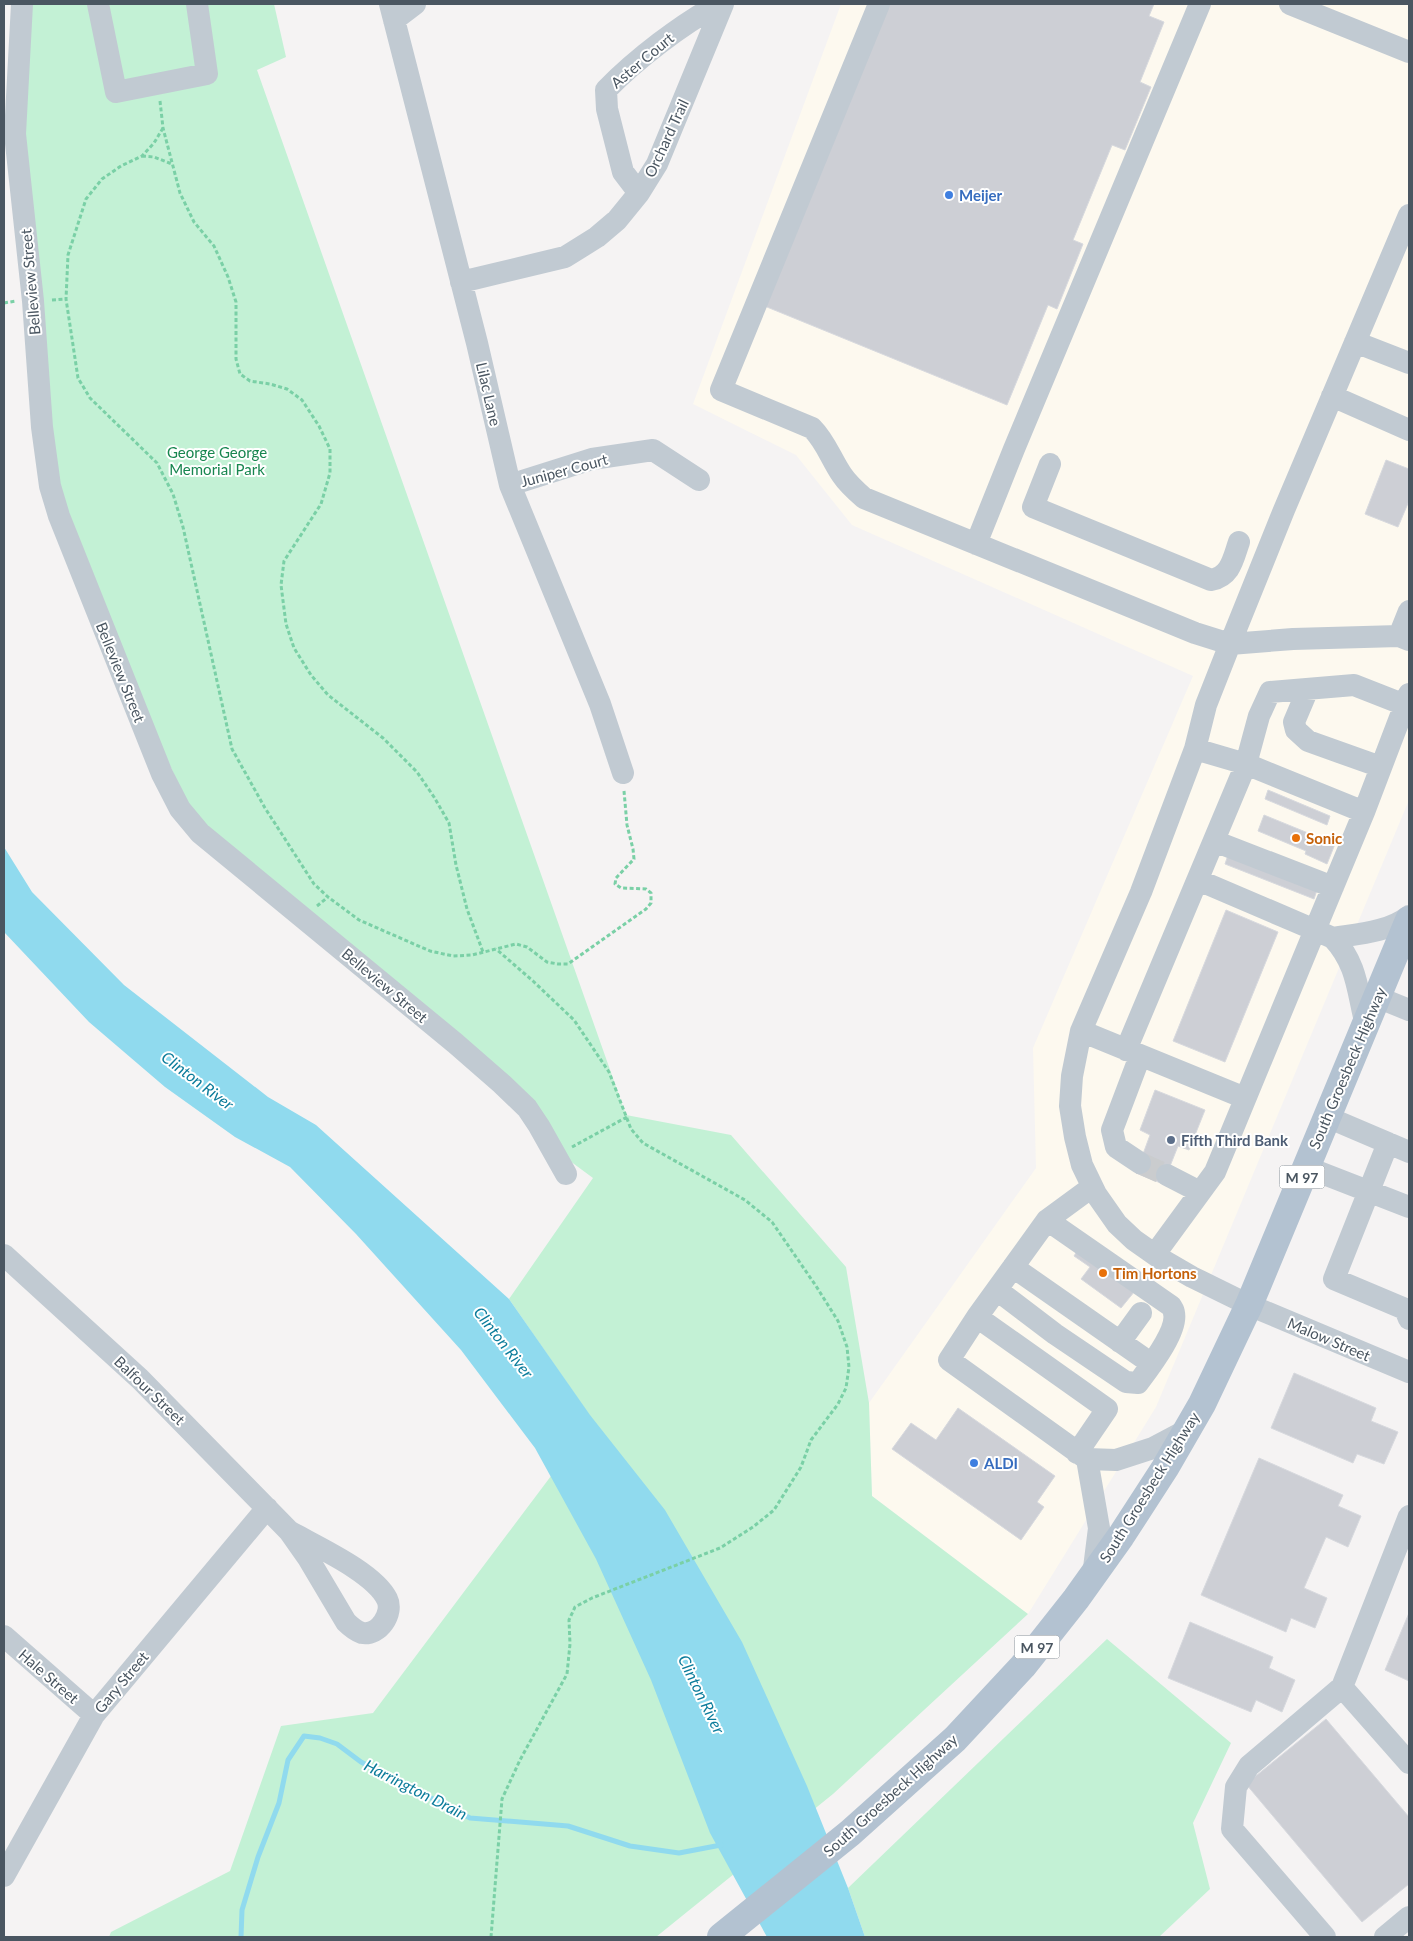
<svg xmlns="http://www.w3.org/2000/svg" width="1413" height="1941" font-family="Lato,sans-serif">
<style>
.commercial{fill:#fdf9ef}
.green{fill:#c3f1d5}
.water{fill:#90daee}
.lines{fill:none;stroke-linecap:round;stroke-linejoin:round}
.stream{stroke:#90daee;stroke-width:5}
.building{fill:#cdcfd5;stroke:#d7d9de}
.minor-tunnel{stroke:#caccce;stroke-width:22;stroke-dasharray:22 11;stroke-linecap:butt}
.path{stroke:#7ad0a6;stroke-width:3;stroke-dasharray:4 2.5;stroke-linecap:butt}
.minor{stroke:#c1cad2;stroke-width:22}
.major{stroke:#b3c2d1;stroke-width:28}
.shop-dot{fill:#3f7fe0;stroke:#fff;stroke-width:2}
.food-dot{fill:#e8710a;stroke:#fff;stroke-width:2}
.service-dot{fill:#5c6f8a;stroke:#fff;stroke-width:2}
.labels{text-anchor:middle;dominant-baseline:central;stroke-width:4;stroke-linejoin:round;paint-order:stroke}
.shield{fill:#fff;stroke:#808990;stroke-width:1}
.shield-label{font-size:14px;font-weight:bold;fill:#4a5661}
.street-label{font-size:15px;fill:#4a5661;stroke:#fff}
.shop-label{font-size:15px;font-weight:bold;fill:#366cbe;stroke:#fff;text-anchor:start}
.park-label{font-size:15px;fill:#17864f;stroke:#fff}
.food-label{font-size:15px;font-weight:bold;fill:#c56008;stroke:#fff;text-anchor:start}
.service-label{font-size:15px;font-weight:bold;fill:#4e5e75;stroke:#fff;text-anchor:start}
.water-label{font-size:16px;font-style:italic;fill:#0c7c9b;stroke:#fff}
</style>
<rect width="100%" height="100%" fill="#f5f3f3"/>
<path class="commercial" d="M 841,4 L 1409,4 L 1409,800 L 1156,1407 L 1028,1614 L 872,1496 L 869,1403 L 1036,1168 L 1033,1048 L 1193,676 L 852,525 L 796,455 L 693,404 Z"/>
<path class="green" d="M 22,4 L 274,4 L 286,57 L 257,70 L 626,1115 L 731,1135 L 846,1267 L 869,1403 L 872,1496 L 1028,1614 L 833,1794 L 656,1937 L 109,1937 L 111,1932 L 230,1871 L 281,1726 L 373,1713 L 551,1476 L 590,1416 L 509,1299 L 593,1178 L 551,1147 L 527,1108 L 200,833 L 59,516 L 15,134 Z
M 1107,1639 L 1231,1743 L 1193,1823 L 1210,1889 L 1159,1937 L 865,1937 L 848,1888 Z"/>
<path class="water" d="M 4,847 L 32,892 L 124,985 L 268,1097 L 316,1125 L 509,1299 L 590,1415 L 665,1510 L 742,1642 L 807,1786 L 848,1888 L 865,1937 L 767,1937 L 710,1833 L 651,1680 L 596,1559 L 535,1448 L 461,1350 L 356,1234 L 290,1167 L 235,1137 L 165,1087 L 89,1022 L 4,932 Z"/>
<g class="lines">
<path class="stream" d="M 241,1937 L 242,1910 L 258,1857 L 279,1803 L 288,1760 L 304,1736 L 320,1738 L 337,1744 L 361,1762 L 470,1818 L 568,1826 L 630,1846 L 679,1853 L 721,1845"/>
</g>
<path class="building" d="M 885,4 L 1154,4 L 1149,16 L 1164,22 L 1140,82 L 1151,87 L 1125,150 L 1112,145 L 1073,240 L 1083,244 L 1057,309 L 1048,305 L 1007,405 L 762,305 Z
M 1386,460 L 1409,469 L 1409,501 L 1398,527 L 1365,514 Z
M 1268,790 L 1330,816 L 1327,825 L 1265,799 Z
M 1264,815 L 1335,844 L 1327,864 L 1305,854 L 1306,851 L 1258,831 Z
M 1229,852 L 1318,887 L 1314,899 L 1225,864 Z
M 1226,910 L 1278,932 L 1225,1062 L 1173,1041 Z
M 1155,1090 L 1205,1110 L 1189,1150 L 1178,1146 L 1163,1184 L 1136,1173 L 1150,1135 L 1140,1130 Z
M 1081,1245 L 1139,1286 L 1121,1308 L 1081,1279 L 1090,1267 L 1074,1256 Z
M 1294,1373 L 1376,1408 L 1371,1421 L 1398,1432 L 1384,1464 L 1357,1454 L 1353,1463 L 1271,1428 Z
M 958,1408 L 1055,1476 L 1037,1502 L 1044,1507 L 1021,1540 L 892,1449 L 911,1423 L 936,1440 Z
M 1259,1458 L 1343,1495 L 1338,1506 L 1361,1516 L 1348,1547 L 1326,1537 L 1304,1588 L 1327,1598 L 1315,1628 L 1291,1618 L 1286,1632 L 1201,1595 Z
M 1409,1613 L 1409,1681 L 1385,1670 Z
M 1190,1622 L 1273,1657 L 1269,1668 L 1295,1680 L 1282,1712 L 1256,1700 L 1251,1712 L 1168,1678 Z
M 1326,1719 L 1409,1817 L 1409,1884 L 1362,1922 L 1246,1784 Z"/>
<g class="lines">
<path class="minor-tunnel" d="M 1140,1163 L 1167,1175"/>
<path class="path" d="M 160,101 L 163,128 L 180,193 L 194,222 L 214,246 L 228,277 L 236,302 L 236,359 L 240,374 L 250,381 L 270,384 L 287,389 L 302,400 L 319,426 L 330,449 L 330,473 L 321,504 L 284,561 L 281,585 L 286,624 L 294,648 L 311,675 L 328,695 L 383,738 L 417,772 L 434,797 L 449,823 L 456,865 L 467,909 L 483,952
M 163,128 L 154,143 L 142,156 L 121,166 L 102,179 L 86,199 L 68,255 L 66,299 L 78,378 L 90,398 L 157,463 L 173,494 L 183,527 L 232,749 L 265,808 L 314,884 L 328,897 L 359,920 L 430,951 L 453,956 L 472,955 L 516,944 L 527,947 L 547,962 L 558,964 L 568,964 L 646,909 L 651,903 L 651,893 L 646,889 L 621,888 L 615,884 L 616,878 L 634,859 L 633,849 L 627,825 L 624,791
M 142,156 L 154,157 L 172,164
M 52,300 L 66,299
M 4,303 L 16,301
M 317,906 L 328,897
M 572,1147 L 627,1117
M 491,1937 L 502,1799 L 520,1760 L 567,1674 L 570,1644 L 569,1620 L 575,1607 L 592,1598 L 720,1548 L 753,1527 L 774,1510 L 801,1467 L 811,1440 L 838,1404 L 846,1388 L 849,1367 L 847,1347 L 838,1321 L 816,1286 L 772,1222 L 745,1200 L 643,1143 L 631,1129 L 609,1072 L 574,1020 L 533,981 L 496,949"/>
<path class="minor" d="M 22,4 L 15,134 L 33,301 L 42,427 L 50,486 L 59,516 L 162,774 L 180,809 L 200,833 L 455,1043 L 502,1084 L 527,1108 L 539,1126 L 566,1174
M 98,4 L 116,92 L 207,74 L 197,4
M 390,4 L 477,343 L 510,485 L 600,704 L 623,773
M 879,4 L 721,390 L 812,428 C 826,442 831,459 842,475 C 848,484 856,491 864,498 L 1195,633 L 1230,644 L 1293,639 L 1399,636 L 1409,640
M 1290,4 L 1409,52
M 394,20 L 415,4
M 639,193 L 623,172 L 607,109 L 606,90 C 636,59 682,24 719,4
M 1409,215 L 1284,510 L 1230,644 L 1206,705 L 1195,749 L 1141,892 L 1081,1031 L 1072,1076 L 1070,1106 L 1075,1137 L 1082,1165 L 1096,1194 L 1117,1224 L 1134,1240 L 1161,1259 L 1192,1277 L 1249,1305 L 1409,1372
M 461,282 L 565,257 L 597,237 L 617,220 L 639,193 L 657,164 L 723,4
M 1355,342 L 1409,363
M 1332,396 L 1409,430
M 1050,464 L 1033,507 L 1211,580 C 1231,576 1233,559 1239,542
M 510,485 L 592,459 L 653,450 L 699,480
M 976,544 L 1014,449 L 1200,4
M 1399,636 L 1409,611
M 1308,689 L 1294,722 L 1296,730 L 1308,741 L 1381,767
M 1195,749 L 1246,764 L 1259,716 L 1270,692 L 1354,685 L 1405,705
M 1364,812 L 1409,694
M 1214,841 L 1333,887
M 1377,997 L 1409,1010
M 1366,1025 C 1357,991 1358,965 1333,938 C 1358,934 1389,932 1409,916
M 1081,1031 L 1245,1098
M 1126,1050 L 1246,764 L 1364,812 L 1315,930 L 1198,880
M 1327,1117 L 1409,1152
M 1388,1143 L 1334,1279 L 1405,1309 L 1409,1319
M 1140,1163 L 1116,1147 L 1112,1130 L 1140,1056
M 1306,1167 L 1409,1207
M 1167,1175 L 1200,1192
M 1155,1254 L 1215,1172 L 1315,930 L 1333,938
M 4,1255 L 140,1379 L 289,1531 L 308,1558 L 346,1622 C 350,1626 356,1631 362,1633 C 379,1636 394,1613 387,1599 C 374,1572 315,1546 289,1531
M 1013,1267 L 1152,1364
M 997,1290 L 1055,1334 L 1126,1382 L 1138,1383 C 1149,1368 1178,1331 1174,1313 C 1174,1310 1172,1308 1171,1306 L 1047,1220
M 977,1317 L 1107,1409 L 1077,1453
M 1120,1342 L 1141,1313
M 1087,1459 L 949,1360 L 977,1317 L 1047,1220 L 1092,1187
M 1409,1516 L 1342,1687 L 1409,1763
M 1093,1576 L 1099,1528 L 1087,1459 L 1116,1460 L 1153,1448 L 1187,1430
M 4,1636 L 94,1715
M 4,1876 L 94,1715 L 267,1508
M 1325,1937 L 1232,1829 L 1236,1787 L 1249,1766 L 1342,1687
M 1385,1937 L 1409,1917"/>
<path class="major" d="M 721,1937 L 850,1833 L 955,1739 L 1023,1666 L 1076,1599 L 1121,1536 L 1165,1468 L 1202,1404 L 1249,1305 L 1409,920"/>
</g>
<g class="shop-dot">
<circle cx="949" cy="195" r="5"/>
<circle cx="974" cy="1463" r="5"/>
</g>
<g class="food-dot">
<circle cx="1296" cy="838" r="5"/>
<circle cx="1103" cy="1273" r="5"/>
</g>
<circle class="service-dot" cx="1171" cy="1140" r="5"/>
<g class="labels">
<g class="shield">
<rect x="1279.5" y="1165.5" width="45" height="23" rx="4"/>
<rect x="1014.5" y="1635.5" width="45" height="23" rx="4"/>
</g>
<g class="shield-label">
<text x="1302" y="1177">M 97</text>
<text x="1037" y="1647">M 97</text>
</g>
<g class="street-label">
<text transform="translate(642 60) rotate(-40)">Aster Court</text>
<text transform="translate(666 138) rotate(-65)">Orchard Trail</text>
<text transform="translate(30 282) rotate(-95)">Belleview Street</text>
<text transform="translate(489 394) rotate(77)">Lilac Lane</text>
<text transform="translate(564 470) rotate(-15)">Juniper Court</text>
<text transform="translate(121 672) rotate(68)">Belleview Street</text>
<text transform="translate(385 985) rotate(40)">Belleview Street</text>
<text transform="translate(1347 1068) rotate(-67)">South Groesbeck Highway</text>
<text transform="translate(1329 1339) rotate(23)">Malow Street</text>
<text transform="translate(150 1390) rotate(44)">Balfour Street</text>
<text transform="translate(1149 1487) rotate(-58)">South Groesbeck Highway</text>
<text transform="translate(49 1676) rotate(41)">Hale Street</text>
<text transform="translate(121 1682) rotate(-50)">Gary Street</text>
<text transform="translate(890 1795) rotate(-42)">South Groesbeck Highway</text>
</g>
<g class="shop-label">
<text x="959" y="195">Meijer</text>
<text x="984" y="1463">ALDI</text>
</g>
<g class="park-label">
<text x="217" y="452">George George<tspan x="217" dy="17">Memorial Park</tspan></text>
</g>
<g class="food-label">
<text x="1306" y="838">Sonic</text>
<text x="1113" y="1273">Tim Hortons</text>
</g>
<g class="service-label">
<text x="1181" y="1140">Fifth Third Bank</text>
</g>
<g class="water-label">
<text transform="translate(198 1080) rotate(37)">Clinton River</text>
<text transform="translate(504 1342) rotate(52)">Clinton River</text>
<text transform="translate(702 1694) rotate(64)">Clinton River</text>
<text transform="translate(416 1789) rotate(27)">Harrington Drain</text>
</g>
</g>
<rect width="1413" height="1941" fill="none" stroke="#4a5661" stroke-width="10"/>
</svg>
